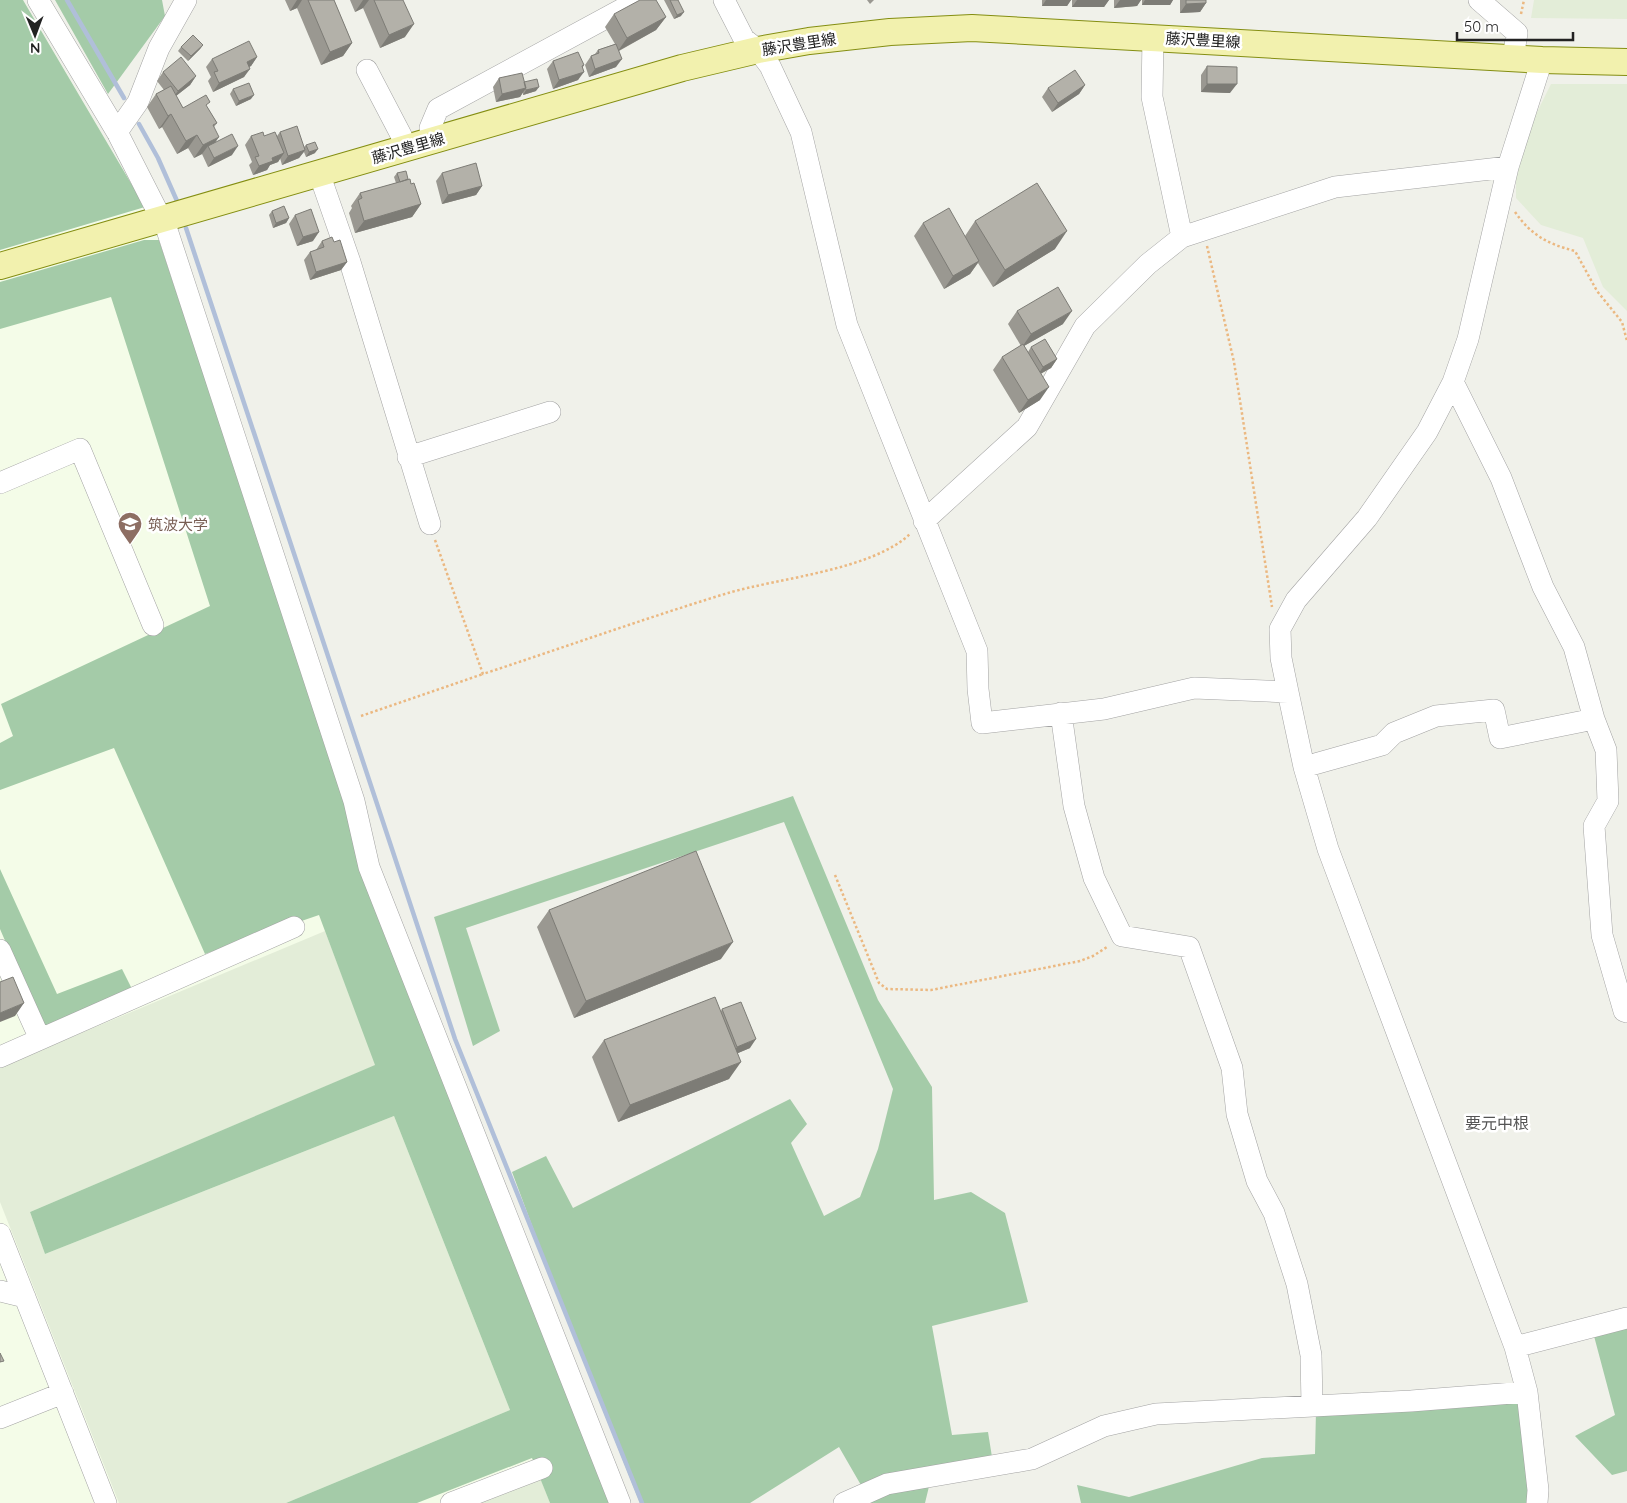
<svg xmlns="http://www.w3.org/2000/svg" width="1627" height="1503" font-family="Quicksand,'Noto Sans JP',sans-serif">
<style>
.education{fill:#f4fce8}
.farmland{fill:#e3edd8}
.forest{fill:#a4cba8}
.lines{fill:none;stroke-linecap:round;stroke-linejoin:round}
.stream{stroke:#b0bfd9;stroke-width:4.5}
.minor-casing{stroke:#a3a3a3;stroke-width:22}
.major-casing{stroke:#848e12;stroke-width:28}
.path{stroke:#ebb881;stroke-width:2.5;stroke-dasharray:2.5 2.5;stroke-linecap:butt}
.minor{stroke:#fff;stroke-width:21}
.major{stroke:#f2f1ae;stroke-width:26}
.wall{fill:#9a9891}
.shaded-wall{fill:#7d7c76}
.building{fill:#b3b1a9;stroke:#7d7c76}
.labels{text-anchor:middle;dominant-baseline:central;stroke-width:5;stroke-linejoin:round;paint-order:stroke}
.street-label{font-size:15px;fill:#222;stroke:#fff}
.education-label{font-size:15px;fill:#785e54;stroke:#fff;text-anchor:start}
.neighbourhood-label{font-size:16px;fill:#555;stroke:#fff}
</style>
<rect width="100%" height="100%" fill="#f0f1ea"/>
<path class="education" d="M 0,0 L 23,0 L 145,207 L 159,240 L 346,804 L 611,1503 L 0,1503 Z"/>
<path class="farmland" d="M 1534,0 L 1627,0 L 1627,19 L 1531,18 Z
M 1551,84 L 1627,84 L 1627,311 L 1603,287 L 1583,238 L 1541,225 L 1516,198 L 1516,179 L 1530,126 Z
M 325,931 L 376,1065 L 30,1212 L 45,1254 L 394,1116 L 510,1410 L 286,1503 L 119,1503 L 0,1202 L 0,1067 Z
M 540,1477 L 550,1503 L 471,1503 Z"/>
<path class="forest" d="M 0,0 L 23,0 L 145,207 L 0,250 Z
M 55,0 L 162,0 L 165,16 L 108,94 Z
M 144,240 L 159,240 L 346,804 L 611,1503 L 550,1503 L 532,1458 L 417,1503 L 286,1503 L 510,1410 L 394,1116 L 45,1254 L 30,1212 L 375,1065 L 319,915 L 205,954 L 114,748 L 0,790 L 0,743 L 13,736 L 1,704 L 210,606 L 111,297 L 0,329 L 0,282 Z
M 793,796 L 878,1000 L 932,1087 L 934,1200 L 971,1192 L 1005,1213 L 1028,1302 L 932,1326 L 952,1435 L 988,1432 L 992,1457 L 933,1470 L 925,1503 L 868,1503 L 869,1499 L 839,1447 L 750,1503 L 640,1503 L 576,1343 L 512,1172 L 546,1156 L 573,1208 L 790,1099 L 807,1124 L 791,1143 L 824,1216 L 860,1197 L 878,1149 L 893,1089 L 784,822 L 466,928 L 500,1031 L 473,1046 L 434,917 Z
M 0,869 L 57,994 L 122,969 L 132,989 L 43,1029 L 0,929 Z
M 1627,1328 L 1627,1471 L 1612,1475 L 1575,1436 L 1615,1415 L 1594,1336 Z
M 1514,1399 L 1521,1406 L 1530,1503 L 1081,1503 L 1077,1485 L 1129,1497 L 1262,1458 L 1315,1454 L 1316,1411 Z"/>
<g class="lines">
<path class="stream" d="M 67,0 L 124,98
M 139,124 L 158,158 L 177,201
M 186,228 L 455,1039 L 642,1503"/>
<defs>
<path id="minor" d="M 38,0 L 117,132 L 167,230 L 354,801 L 369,867 L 620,1503
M 724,0 L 744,39 L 758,50 L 770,66 L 801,132 L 847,325 L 977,651 L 978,689 L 982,723 L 1104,709 L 1194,688 L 1288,692
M 1479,0 L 1517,33 L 1513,58
M 367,70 L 401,135 L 406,148
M 117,132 L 138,102 L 159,48 L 186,0
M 434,140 L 430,128 L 438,109 L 639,0
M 319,173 L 350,262 L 430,524
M 1182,237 L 1335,187 L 1508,167
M 1453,382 L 1501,478 L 1543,587 L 1574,647 L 1594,719
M 408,457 L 550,412
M 0,483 L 80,449 L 153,625
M 924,521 L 1027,427 L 1085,326 L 1148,264 L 1182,237 L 1152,97 L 1153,37
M 1061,713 L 1074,806 L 1094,878 L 1122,936 L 1189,947 L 1232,1068 L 1237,1114 L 1257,1181 L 1274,1213 L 1297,1284 L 1311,1355 L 1312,1405
M 1304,767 L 1382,745 L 1394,733 L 1436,716 L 1494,710 L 1500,738 L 1594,719 L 1606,750 L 1608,801 L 1594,826 L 1602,935 L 1624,1011 L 1627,1012
M 0,950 L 40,1039
M 0,1057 L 294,927
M 0,1234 L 106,1503
M 0,1291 L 25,1297
M 1515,1347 L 1627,1318
M 0,1418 L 63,1393
M 451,1503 L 542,1468
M 844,1503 L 887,1484 L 1032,1459 L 1104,1426 L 1156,1414 L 1411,1401 L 1527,1392
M 1537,1503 L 1538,1490 L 1527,1392 L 1515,1347 L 1328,849 L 1304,767 L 1288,692 L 1281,658 L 1280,629 L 1296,600 L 1367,518 L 1427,432 L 1453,382 L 1468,339 L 1508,167 L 1542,60"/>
<path id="major" d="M 0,266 L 682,68 L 758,50 L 809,41 L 890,32 L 972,28 L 1542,60 L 1627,62"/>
</defs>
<use href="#minor" class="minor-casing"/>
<use href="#major" class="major-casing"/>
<path class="path" d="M 1521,14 L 1524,0
M 1515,212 C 1532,236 1548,244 1575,251 L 1597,291 L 1622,322 L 1627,341
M 1207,246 L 1234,362 L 1272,607
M 435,540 L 483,674 C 565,647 646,618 728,593 C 779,578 872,570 910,534
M 361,716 L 483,674
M 835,875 L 879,983 L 887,989 L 931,990 L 1080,961 L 1093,956 L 1107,947"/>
<use href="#minor" class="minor"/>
<use href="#major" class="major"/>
</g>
<path class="wall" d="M 285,0 L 334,0 L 352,43 L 343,56 L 321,65 L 297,8 L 290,11 Z
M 350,0 L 403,0 L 405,37 L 380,48 L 363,8 L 355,12 Z
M 664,0 L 678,0 L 681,16 L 674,19 Z
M 867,0 L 874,0 L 870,4 Z
M 1042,0 L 1071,0 L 1067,6 L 1042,6 Z
M 1072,0 L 1109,0 L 1104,7 L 1072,7 Z
M 1114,0 L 1141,0 L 1137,6 L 1114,8 Z
M 1142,0 L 1173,0 L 1170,5 L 1142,5 Z
M 1180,0 L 1206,0 L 1206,3 L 1200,12 L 1180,13 Z
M 614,14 L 666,17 L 656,30 L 619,51 L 616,67 L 589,77 L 585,65 L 591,56 L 595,54 L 598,50 L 615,44 L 605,27 Z
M 203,45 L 200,49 L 188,61 L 178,51 L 181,47 Z
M 257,57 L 251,66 L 249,67 L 244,77 L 213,92 L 208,81 L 211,77 L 206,67 L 212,59 Z
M 553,61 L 584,65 L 583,67 L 578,80 L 553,89 L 547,69 Z
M 1207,66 L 1230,93 L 1201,92 L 1201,75 Z
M 163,72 L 196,76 L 190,85 L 176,96 L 183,108 L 207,107 L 217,123 L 214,127 L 215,142 L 232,155 L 208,167 L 202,154 L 194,158 L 188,148 L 177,154 L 162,127 L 159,129 L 147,107 L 156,94 L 164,90 L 157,81 Z
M 499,78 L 536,91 L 523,95 L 523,92 L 520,97 L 496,102 L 493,87 Z
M 1085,85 L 1079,94 L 1052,112 L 1042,97 L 1048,88 Z
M 233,89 L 251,99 L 236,106 L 230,94 Z
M 280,132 L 304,147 L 306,145 L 315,153 L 306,157 L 304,152 L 299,158 L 282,165 L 280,158 L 278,162 L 270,165 L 267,170 L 253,175 L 249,165 L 252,162 L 245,145 L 251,136 L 277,136 Z
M 397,173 L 408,179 L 411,184 L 421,204 L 412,217 L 355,233 L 349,213 L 352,208 L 351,206 L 360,193 L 396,183 L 394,177 Z
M 442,173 L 482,186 L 476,195 L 442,204 L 436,181 Z
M 272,211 L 289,218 L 286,223 L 273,228 L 269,215 Z
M 295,215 L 313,241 L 297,246 L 289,224 Z
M 975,221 L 1055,249 L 993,287 L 978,263 L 970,274 L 944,289 L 914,236 L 923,223 L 965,236 Z
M 322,241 L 334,242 L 347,262 L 341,270 L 310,280 L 304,260 L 310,252 L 316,250 Z
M 1017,311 L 1063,324 L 1024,346 L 1028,352 L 1031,347 L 1057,359 L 1051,368 L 1041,373 L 1040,400 L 1019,413 L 993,370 L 1002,357 L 1021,346 L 1008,324 Z
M 549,910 L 721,959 L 574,1018 L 537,927 Z
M 722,1009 L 750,1048 L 738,1053 L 729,1079 L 618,1122 L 592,1057 L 604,1040 L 721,1011 Z"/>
<path class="shaded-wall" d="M 297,0 L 302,0 L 297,8 L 290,11 Z
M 363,0 L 369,0 L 363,8 L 355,12 Z
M 1046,0 L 1071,0 L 1067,6 L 1042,6 Z
M 1077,0 L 1109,0 L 1104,7 L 1072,7 Z
M 1120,0 L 1141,0 L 1137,6 L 1114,8 Z
M 1145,0 L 1173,0 L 1170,5 L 1142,5 Z
M 1206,3 L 1200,12 L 1180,13 L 1186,4 Z
M 684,12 L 681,16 L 674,19 L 677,15 Z
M 666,17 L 656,30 L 618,51 L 627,38 Z
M 414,24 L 405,37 L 380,48 L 389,35 Z
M 352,43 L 343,56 L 321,65 L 330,52 Z
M 203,45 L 200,49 L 188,61 L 191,56 Z
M 257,57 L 251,66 L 241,71 L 247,62 Z
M 622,59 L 616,67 L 589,77 L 595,69 Z
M 250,69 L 244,77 L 213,92 L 219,83 Z
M 584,72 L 578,80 L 553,89 L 559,80 Z
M 196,76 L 190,85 L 172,99 L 178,91 Z
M 1207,84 L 1237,84 L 1230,93 L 1201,92 Z
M 1085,85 L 1079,94 L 1052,112 L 1058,103 Z
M 539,87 L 536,91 L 523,95 L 526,90 Z
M 526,88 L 520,97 L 496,102 L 502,94 Z
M 254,95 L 251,99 L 236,106 L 239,101 Z
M 171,114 L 162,127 L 159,129 L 168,116 Z
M 197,135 L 188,148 L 177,154 L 186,141 Z
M 219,137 L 210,150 L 208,146 L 202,154 L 194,158 L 203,145 Z
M 238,146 L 232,155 L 208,167 L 214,158 Z
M 318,149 L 315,153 L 306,157 L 309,152 Z
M 305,150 L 299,158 L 282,165 L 288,156 Z
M 284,153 L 278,162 L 270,165 L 267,170 L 253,175 L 259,166 L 272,158 Z
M 482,186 L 476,195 L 442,204 L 448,195 Z
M 421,204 L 412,217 L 355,233 L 364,221 Z
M 289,218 L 286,223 L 273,228 L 276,223 Z
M 1067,231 L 1055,249 L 993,287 L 1005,270 Z
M 319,232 L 313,241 L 297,246 L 303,237 Z
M 979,261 L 970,274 L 944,289 L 953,276 Z
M 347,262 L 341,270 L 310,280 L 316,272 Z
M 1072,311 L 1063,324 L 1022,347 L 1031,334 Z
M 1057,359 L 1051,368 L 1037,376 L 1043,367 Z
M 1049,387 L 1040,400 L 1019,413 L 1028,400 Z
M 733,942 L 721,959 L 574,1018 L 586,1001 Z
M 24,1003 L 15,1016 L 0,1022 L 0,1013 Z
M 756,1039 L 750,1048 L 731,1056 L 737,1047 Z
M 741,1062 L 729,1079 L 618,1122 L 630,1105 Z"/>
<path class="building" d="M 308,0 L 334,0 L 352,43 L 330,52 Z
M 374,0 L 403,0 L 414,24 L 389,35 Z
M 640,0 L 656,0 L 666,17 L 627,38 L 614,14 Z
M 670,0 L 678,0 L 684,12 L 677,15 Z
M 1186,0 L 1206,0 L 1206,3 L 1186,4 Z
M 193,35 L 203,45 L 191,56 L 181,47 Z
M 249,41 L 257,57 L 247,62 L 250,69 L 219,83 L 214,72 L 218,71 L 212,59 Z
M 616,44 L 622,59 L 595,69 L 591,56 L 599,53 L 598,50 Z
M 578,52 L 584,65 L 582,66 L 584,72 L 559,80 L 553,61 Z
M 181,57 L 196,76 L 178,91 L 163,72 Z
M 1207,66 L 1237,67 L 1237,84 L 1207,84 Z
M 1075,70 L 1085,85 L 1058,103 L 1048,88 Z
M 522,73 L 526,88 L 502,94 L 499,78 Z
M 537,79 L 539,87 L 526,90 L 524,82 Z
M 249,83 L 254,95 L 239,101 L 233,89 Z
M 171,86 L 183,108 L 206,95 L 210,102 L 206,105 L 217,123 L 213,125 L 219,137 L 203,145 L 197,135 L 186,141 L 171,114 L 168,116 L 156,94 Z
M 297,126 L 305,150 L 288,156 L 280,132 Z
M 263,132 L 264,136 L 275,132 L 284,153 L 272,158 L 273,161 L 259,166 L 255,157 L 259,156 L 251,136 Z
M 232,134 L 238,146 L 214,158 L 208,146 Z
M 315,142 L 318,149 L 309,152 L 306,145 Z
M 476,163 L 482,186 L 448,195 L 442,173 Z
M 406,171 L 408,179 L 400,182 L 397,173 Z
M 410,179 L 411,184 L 414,183 L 421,204 L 364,221 L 358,200 L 362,198 L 360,193 Z
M 1037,183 L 1067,231 L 1005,270 L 975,221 Z
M 284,206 L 289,218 L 276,223 L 272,211 Z
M 949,208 L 979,261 L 953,276 L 923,223 Z
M 311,209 L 319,232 L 303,237 L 295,215 Z
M 332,237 L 334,242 L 340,240 L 347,262 L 316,272 L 310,252 L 324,247 L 322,241 Z
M 1058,287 L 1072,311 L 1031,334 L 1017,311 Z
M 1045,339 L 1057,359 L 1043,367 L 1031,347 Z
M 1023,344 L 1049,387 L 1028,400 L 1002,357 Z
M 696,851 L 733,942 L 586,1001 L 549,910 Z
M 13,977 L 24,1003 L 0,1013 L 0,982 Z
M 715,997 L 741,1062 L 630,1105 L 604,1040 Z
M 741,1002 L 756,1039 L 737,1047 L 722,1009 Z
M 0,1353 L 4,1361 L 0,1362 Z"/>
<defs>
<symbol id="university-pin" viewBox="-11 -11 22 30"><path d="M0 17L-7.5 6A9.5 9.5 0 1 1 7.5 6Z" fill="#8d6e63" stroke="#fff"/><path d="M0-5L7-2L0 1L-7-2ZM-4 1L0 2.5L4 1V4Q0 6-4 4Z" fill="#fff"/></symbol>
</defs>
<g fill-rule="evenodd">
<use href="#university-pin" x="116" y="510" width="28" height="38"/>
</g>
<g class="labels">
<g class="street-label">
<text transform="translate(1203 40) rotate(3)">藤沢豊里線</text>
<text transform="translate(799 44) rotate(-9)">藤沢豊里線</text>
<text transform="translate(408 148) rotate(-16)">藤沢豊里線</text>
</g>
<g class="education-label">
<text x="148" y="524">筑波大学</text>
</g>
<g class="neighbourhood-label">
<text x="1497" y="1123">要元中根</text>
</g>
</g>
<g transform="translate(35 35) rotate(179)" stroke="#ffffff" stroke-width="4" paint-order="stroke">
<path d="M0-4L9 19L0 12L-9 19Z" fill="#222222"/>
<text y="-8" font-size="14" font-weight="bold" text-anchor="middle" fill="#222222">N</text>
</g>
<path d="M1457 32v8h116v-8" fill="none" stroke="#222222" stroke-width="2.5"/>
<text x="1464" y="32" font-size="15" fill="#222222" stroke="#ffffff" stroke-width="4" paint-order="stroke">50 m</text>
</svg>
